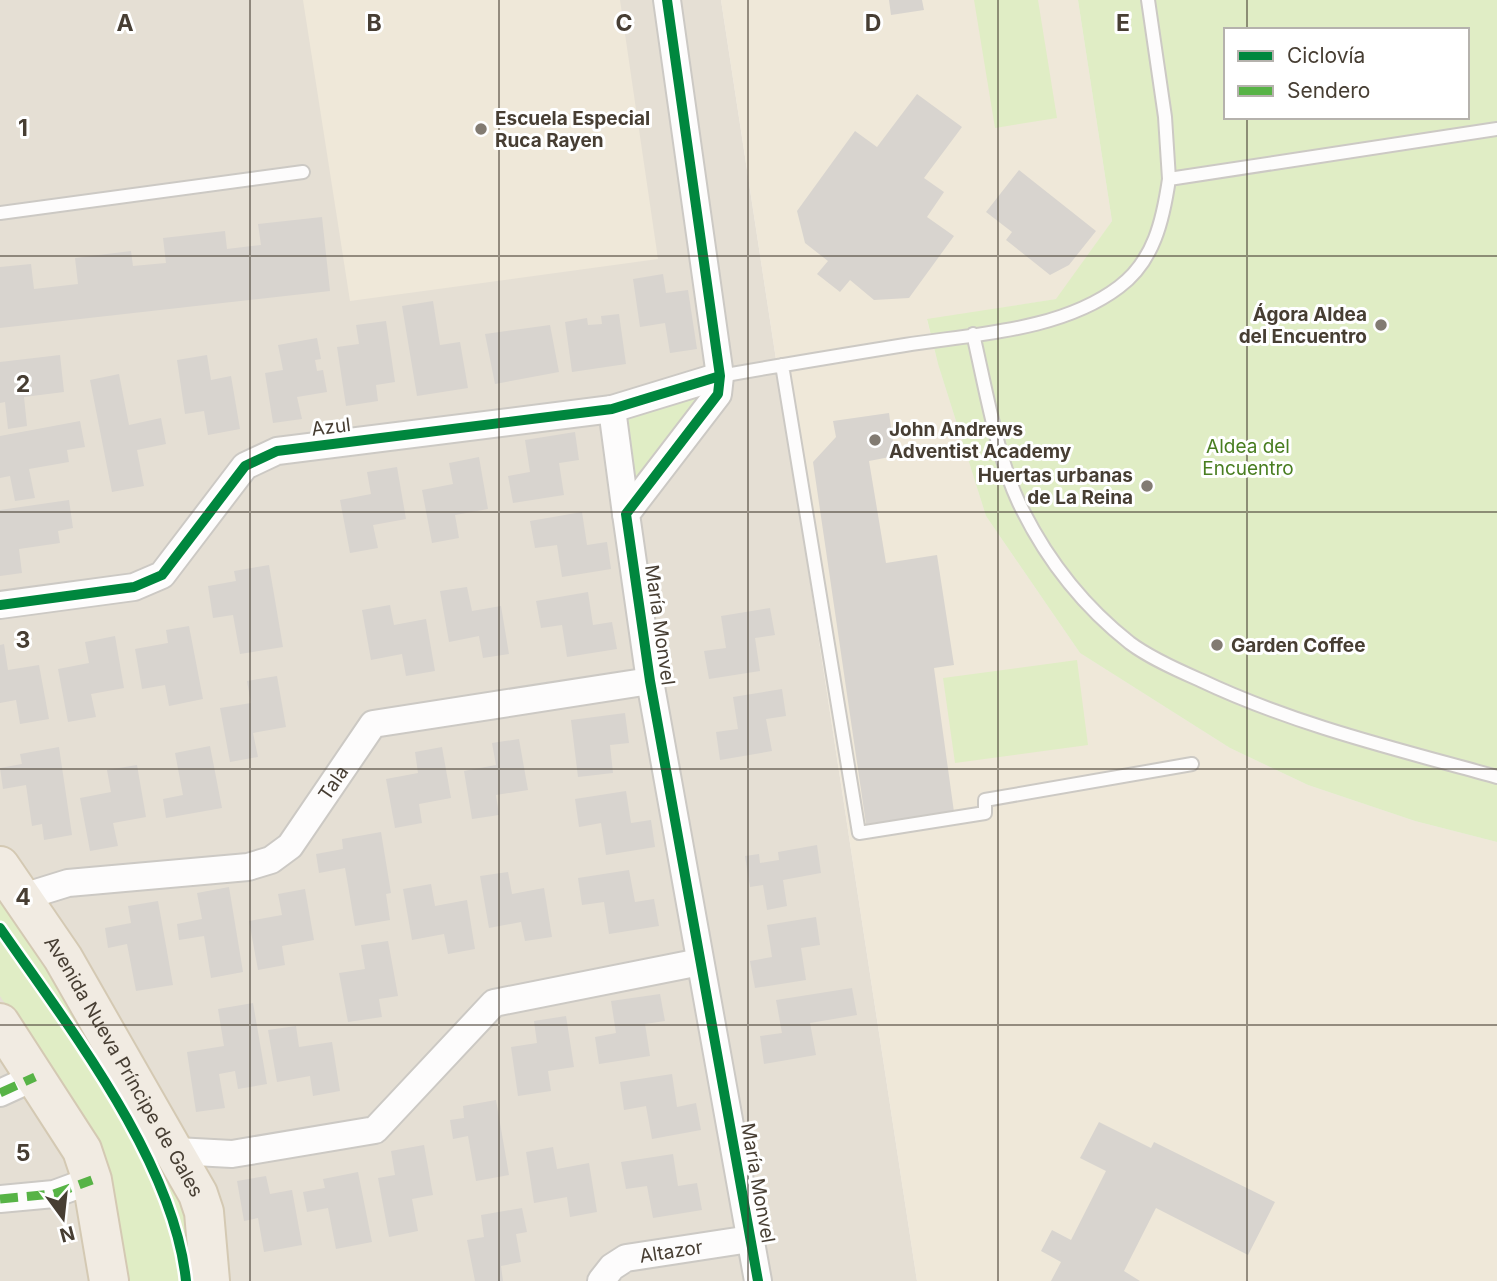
<svg xmlns="http://www.w3.org/2000/svg" width="1497" height="1281" font-family="Inter,sans-serif">
<style>
.residential{fill:#e5dfd4}
.education{fill:#efe8d9}
.green{fill:#e0edc5;fill-rule:evenodd}
.building{fill:#d8d4cf}
.lines{fill:none;stroke-linecap:round;stroke-linejoin:round}
.service-casing{stroke:#ccc9c4;stroke-width:16}
.minor-casing{stroke:#ccc9c4;stroke-width:30}
.primary-casing{stroke:#d4c9b3;stroke-width:42}
.service{stroke:#fdfcfc;stroke-width:12}
.minor{stroke:#fdfcfc;stroke-width:26}
.primary{stroke:#f1ebe2;stroke-width:38}
.quiet{stroke:#57b346;stroke-width:9;stroke-dasharray:18 9;stroke-linecap:butt}
.cycleway-casing{stroke:#fff;stroke-width:15}
.cycleway{stroke:#00873e;stroke-width:10}
.grid{fill:none;stroke:#473e33;stroke-width:2;stroke-opacity:0.55}
.poi-dot{fill:#827b72;stroke:#fff;stroke-width:2.5}
.labels{text-anchor:middle;dominant-baseline:central;stroke-width:6;stroke-linejoin:round;paint-order:stroke}
.poi-label{font-size:19px;font-weight:bold;fill:#473e33;stroke:#fff;text-anchor:start}
.street-label{font-size:19px;fill:#473e33;stroke:#fff}
.park-label{font-size:19px;fill:#497e21;stroke:#fff}
.grid-label{font-size:23px;text-anchor:middle;font-weight:bold;fill:#473e33;stroke:#fff;stroke-width:6;stroke-linejoin:round;paint-order:stroke}
</style>
<rect width="100%" height="100%" fill="#f0ede8"/>
<path class="residential" d="M 0,0 L 721,0 L 917,1281 L 0,1281 Z"/>
<path class="education" d="M 303,0 L 620,0 L 658,259 L 350,301 Z
M 721,0 L 1078,0 L 1112,221 L 1057,299 L 927,320 L 938,364 L 986,516 L 1080,653 L 1230,748 L 1308,785 L 1415,821 L 1497,842 L 1497,1281 L 917,1281 Z"/>
<path class="green" d="M 974,0 L 1038,0 L 1057,118 L 995,128 Z
M 1078,0 L 1497,0 L 1497,842 L 1415,821 L 1308,785 L 1230,748 L 1080,653 L 986,516 L 938,364 L 927,319 L 1056,299 L 1112,221 ZM 1226,30 L 1467,30 L 1467,117 L 1226,117 Z
M 712,384 L 633,496 L 621,416 Z
M 1077,660 L 1088,745 L 955,763 L 943,678 Z
M 0,889 L 187,1199 L 200,1281 L 123,1281 L 101,1148 L 0,996 Z"/>
<path class="building" d="M 889,0 L 922,0 L 924,10 L 891,15 Z
M 917,94 L 962,127 L 924,178 L 944,192 L 927,217 L 954,236 L 909,298 L 874,300 L 850,280 L 840,292 L 817,274 L 828,261 L 805,243 L 797,211 L 855,131 L 877,147 Z
M 1019,170 L 1096,231 L 1069,265 L 1050,275 L 1006,240 L 1012,232 L 986,212 Z
M 322,217 L 330,291 L 0,328 L 0,267 L 31,264 L 34,289 L 78,284 L 75,258 L 131,251 L 133,266 L 166,263 L 163,238 L 225,231 L 227,249 L 261,245 L 258,224 Z
M 663,274 L 666,293 L 688,290 L 697,349 L 670,353 L 665,323 L 640,327 L 633,279 Z
M 433,301 L 440,345 L 460,342 L 468,388 L 417,396 L 402,306 Z
M 619,314 L 626,364 L 572,372 L 565,322 L 587,318 L 588,325 L 602,324 L 601,316 Z
M 386,321 L 395,382 L 376,385 L 378,401 L 346,406 L 337,347 L 359,344 L 356,325 Z
M 550,325 L 559,372 L 495,384 L 485,334 Z
M 317,338 L 321,359 L 315,360 L 317,371 L 323,370 L 327,392 L 297,397 L 302,419 L 273,423 L 265,373 L 283,370 L 278,345 Z
M 60,355 L 64,392 L 24,397 L 27,426 L 8,429 L 5,402 L 0,403 L 0,362 Z
M 207,355 L 211,380 L 231,376 L 240,429 L 208,435 L 204,411 L 185,414 L 177,360 Z
M 119,374 L 129,425 L 161,418 L 166,444 L 137,450 L 144,486 L 112,492 L 90,380 Z
M 889,413 L 895,456 L 869,461 L 886,563 L 937,555 L 954,665 L 934,668 L 954,812 L 866,824 L 813,462 L 836,437 L 833,421 Z
M 80,421 L 85,447 L 67,450 L 69,462 L 29,469 L 35,498 L 15,501 L 10,476 L 0,478 L 0,436 Z
M 575,432 L 579,460 L 559,463 L 564,495 L 513,503 L 508,476 L 530,472 L 525,440 Z
M 479,457 L 488,509 L 455,515 L 459,538 L 432,543 L 422,490 L 453,484 L 449,463 Z
M 397,467 L 406,519 L 373,525 L 378,548 L 350,553 L 340,500 L 371,494 L 367,472 Z
M 69,500 L 73,528 L 58,531 L 60,543 L 19,549 L 22,573 L 0,576 L 0,510 Z
M 582,512 L 587,545 L 607,542 L 611,569 L 562,577 L 557,545 L 535,548 L 530,521 Z
M 269,565 L 283,647 L 240,654 L 233,615 L 213,618 L 208,586 L 236,581 L 234,571 Z
M 467,587 L 472,611 L 501,606 L 509,654 L 483,658 L 479,636 L 449,642 L 440,591 Z
M 588,592 L 593,625 L 612,622 L 617,649 L 567,657 L 562,625 L 541,628 L 536,601 Z
M 390,605 L 394,625 L 426,619 L 435,671 L 406,676 L 402,654 L 371,660 L 362,610 Z
M 770,608 L 775,635 L 755,638 L 760,671 L 709,679 L 704,651 L 726,648 L 721,616 Z
M 189,626 L 203,699 L 169,706 L 165,685 L 142,689 L 135,649 L 168,643 L 166,630 Z
M 115,636 L 124,688 L 91,694 L 96,717 L 68,722 L 58,669 L 89,663 L 85,642 Z
M 4,644 L 8,670 L 39,665 L 49,719 L 20,724 L 16,700 L 0,703 L 0,645 Z
M 277,676 L 286,727 L 253,733 L 258,757 L 230,762 L 220,708 L 251,703 L 247,681 Z
M 782,689 L 786,716 L 766,719 L 772,751 L 720,760 L 716,732 L 738,729 L 733,697 Z
M 625,713 L 629,743 L 610,745 L 613,773 L 578,777 L 571,720 Z
M 519,739 L 528,790 L 496,795 L 499,815 L 472,819 L 464,771 L 496,765 L 492,743 Z
M 210,746 L 222,808 L 166,818 L 163,799 L 183,795 L 175,753 Z
M 59,747 L 72,835 L 44,840 L 42,824 L 32,826 L 26,785 L 3,789 L 0,768 L 22,764 L 20,754 Z
M 442,747 L 451,798 L 419,804 L 422,823 L 395,828 L 386,779 L 418,773 L 415,752 Z
M 137,765 L 146,817 L 113,823 L 118,846 L 90,851 L 80,798 L 111,792 L 107,770 Z
M 626,791 L 631,823 L 651,820 L 655,847 L 606,855 L 601,823 L 579,827 L 575,799 Z
M 381,832 L 391,893 L 386,894 L 390,920 L 355,926 L 345,868 L 319,873 L 316,854 L 343,849 L 342,839 Z
M 817,845 L 821,873 L 783,880 L 787,906 L 767,910 L 763,885 L 750,887 L 745,856 L 759,854 L 760,863 L 779,860 L 778,852 Z
M 629,870 L 635,902 L 654,899 L 659,926 L 609,934 L 604,902 L 582,905 L 578,878 Z
M 508,872 L 512,894 L 544,888 L 552,937 L 525,941 L 521,922 L 489,928 L 480,876 Z
M 431,884 L 435,906 L 467,900 L 475,949 L 448,954 L 444,934 L 412,940 L 403,889 Z
M 229,887 L 243,972 L 211,978 L 204,936 L 179,940 L 177,924 L 202,919 L 197,893 Z
M 305,889 L 314,940 L 282,946 L 285,965 L 258,970 L 249,921 L 282,915 L 278,894 Z
M 158,901 L 173,985 L 136,991 L 127,944 L 108,948 L 105,928 L 131,923 L 128,906 Z
M 816,917 L 820,945 L 801,948 L 806,980 L 755,988 L 750,961 L 772,957 L 767,925 Z
M 388,941 L 398,996 L 379,999 L 382,1017 L 348,1022 L 339,973 L 365,969 L 361,945 Z
M 852,988 L 857,1015 L 810,1023 L 816,1055 L 764,1064 L 760,1036 L 782,1033 L 776,1000 Z
M 660,994 L 665,1021 L 645,1024 L 650,1056 L 599,1064 L 595,1037 L 616,1033 L 611,1001 Z
M 253,1003 L 267,1084 L 238,1089 L 235,1071 L 219,1074 L 225,1108 L 196,1112 L 187,1052 L 224,1046 L 218,1009 Z
M 566,1016 L 574,1067 L 548,1071 L 551,1091 L 518,1096 L 511,1047 L 537,1043 L 534,1021 Z
M 296,1026 L 299,1047 L 332,1042 L 340,1091 L 313,1096 L 310,1076 L 277,1082 L 268,1030 Z
M 672,1074 L 677,1107 L 696,1103 L 701,1130 L 652,1139 L 646,1106 L 624,1110 L 620,1082 Z
M 496,1100 L 509,1175 L 476,1181 L 468,1136 L 453,1139 L 450,1120 L 464,1118 L 463,1106 Z
M 1099,1122 L 1151,1148 L 1154,1142 L 1275,1202 L 1248,1255 L 1156,1208 L 1124,1271 L 1140,1281 L 1051,1281 L 1061,1262 L 1041,1251 L 1052,1230 L 1071,1240 L 1106,1171 L 1080,1158 Z
M 424,1145 L 433,1195 L 412,1199 L 418,1231 L 389,1237 L 378,1178 L 395,1175 L 391,1151 Z
M 553,1147 L 557,1169 L 589,1163 L 597,1212 L 570,1217 L 567,1197 L 534,1203 L 526,1152 Z
M 673,1154 L 678,1186 L 697,1183 L 702,1210 L 653,1218 L 647,1186 L 626,1189 L 621,1162 Z
M 358,1172 L 372,1242 L 336,1249 L 328,1208 L 307,1212 L 303,1192 L 325,1188 L 323,1179 Z
M 266,1176 L 270,1194 L 292,1190 L 302,1245 L 264,1252 L 258,1218 L 244,1221 L 237,1181 Z
M 522,1208 L 527,1232 L 516,1234 L 521,1262 L 501,1266 L 503,1281 L 475,1281 L 467,1240 L 484,1237 L 481,1215 Z"/>
<g class="lines">
<defs>
<path id="service" d="M 1148,0 L 1165,117 L 1169,179 L 1497,129
M 0,213 L 303,172
M 973,334 C 985,385 997,457 1019,503 C 1045,557 1083,606 1130,643 C 1150,658 1177,670 1200,680 C 1295,725 1396,749 1497,777
M 782,365 L 859,833 L 985,813 L 985,800 L 1192,764
M 720,376 C 782,365 843,355 905,345 C 974,334 1061,331 1119,287 C 1154,261 1163,220 1169,179"/>
<g id="minor">
<path d="M 667,0 L 720,376 L 718,394 L 626,514 L 650,681 L 758,1281"/>
<path d="M 612,409 L 626,514"/>
<path d="M 0,605 L 134,587 L 162,575 L 245,466 L 277,451 L 612,409 L 720,376"/>
<path id="s1" d="M 23,897 L 68,883 L 248,867 L 271,860 L 290,846 L 373,724 L 650,681"/>
<path d="M 0,1093 L 35,1077"/>
<path d="M 176,1151 L 232,1154 L 375,1130 L 494,1003 L 700,962"/>
<path d="M 0,1199 L 54,1194 L 92,1180"/>
<path id="s2" d="M 601,1281 L 612,1267 L 626,1258 L 750,1239"/>
</g>
<g id="primary">
<path id="s3" d="M 0,866 L 63,958 L 198,1194 L 204,1212 L 210,1281"/>
<path d="M 0,1023 L 82,1150 L 92,1180 L 109,1281"/>
</g>
</defs>
<use href="#service" class="service-casing"/>
<use href="#minor" class="minor-casing"/>
<use href="#primary" class="primary-casing"/>
<use href="#service" class="service"/>
<use href="#minor" class="minor"/>
<use href="#primary" class="primary"/>
<path class="quiet" d="M 0,1093 L 35,1077
M 0,1199 L 54,1194 L 92,1180"/>
<defs>
<path id="cycleway" d="M 667,0 L 720,376 L 718,394 L 626,514 L 650,681 L 758,1281
M 0,605 L 134,587 L 162,575 L 245,466 L 277,451 L 612,409 L 720,376
M 0,928 C 68,1026 174,1161 186,1281"/>
</defs>
<use href="#cycleway" class="cycleway-casing"/>
<use href="#cycleway" class="cycleway"/>
</g>
<path class="grid" d="M 250,0 L 250,1281M 499,0 L 499,1281M 748,0 L 748,1281M 998,0 L 998,1281M 1247,0 L 1247,30M 1247,117 L 1247,1281M 0,256 L 1497,256M 0,512 L 1497,512M 0,769 L 1497,769M 0,1025 L 1497,1025"/>
<g class="poi-dot">
<circle cx="481" cy="129" r="7"/>
<circle cx="1381" cy="325" r="7"/>
<circle cx="875" cy="440" r="7"/>
<circle cx="1147" cy="486" r="7"/>
<circle cx="1217" cy="645" r="7"/>
</g>
<g class="labels">
<g class="poi-label">
<text x="495" y="118">Escuela Especial<tspan x="495" dy="22">Ruca Rayen</tspan></text>
<text x="1367" y="314" text-anchor="end">Ágora Aldea<tspan x="1367" dy="22">del Encuentro</tspan></text>
<text x="889" y="429">John Andrews<tspan x="889" dy="22">Adventist Academy</tspan></text>
<text x="1133" y="475" text-anchor="end">Huertas urbanas<tspan x="1133" dy="22">de La Reina</tspan></text>
<text x="1231" y="645">Garden Coffee</text>
</g>
<g class="street-label">
<text transform="translate(331 427) rotate(-7)">Azul</text>
<text transform="translate(660 625) rotate(82)">María Monvel</text>
<text stroke="none"><textPath href="#s1" startOffset="352">Tala</textPath></text>
<text stroke="none"><textPath href="#s3" startOffset="236">Avenida Nueva Príncipe de Gales</textPath></text>
<text transform="translate(758 1183) rotate(80)">María Monvel</text>
<text stroke="none"><textPath href="#s2" startOffset="80">Altazor</textPath></text>
</g>
<g class="park-label">
<text x="1248" y="446">Aldea del<tspan x="1248" dy="22">Encuentro</tspan></text>
</g>
</g>
<g class="grid-label">
<text x="125" y="31">A</text>
<text x="374" y="31">B</text>
<text x="624" y="31">C</text>
<text x="873" y="31">D</text>
<text x="1123" y="31">E</text>
<text x="23" y="136">1</text>
<text x="23" y="392">2</text>
<text x="23" y="648">3</text>
<text x="23" y="905">4</text>
<text x="23" y="1161">5</text>
</g>
<rect x="1224" y="28" width="245" height="91" fill="#ffffff" stroke="#b5b2ad" stroke-width="2"/>
<rect x="1238" y="51" width="35" height="10" fill="#00873e" stroke="#b5b2ad" stroke-width="2"/>
<text x="1287" y="63" font-size="21" fill="#473e33">Ciclovía</text>
<rect x="1238" y="86" width="35" height="10" fill="#57b346" stroke="#b5b2ad" stroke-width="2"/>
<text x="1287" y="98" font-size="21" fill="#473e33">Sendero</text>
<g transform="translate(63 1218) rotate(165)" stroke="#ffffff" stroke-width="5" paint-order="stroke">
<path d="M0-5L12 26L0 18L-12 26Z" fill="#473e33"/>
<text y="-10" font-size="19" font-weight="bold" text-anchor="middle" fill="#473e33">N</text>
</g>
</svg>
